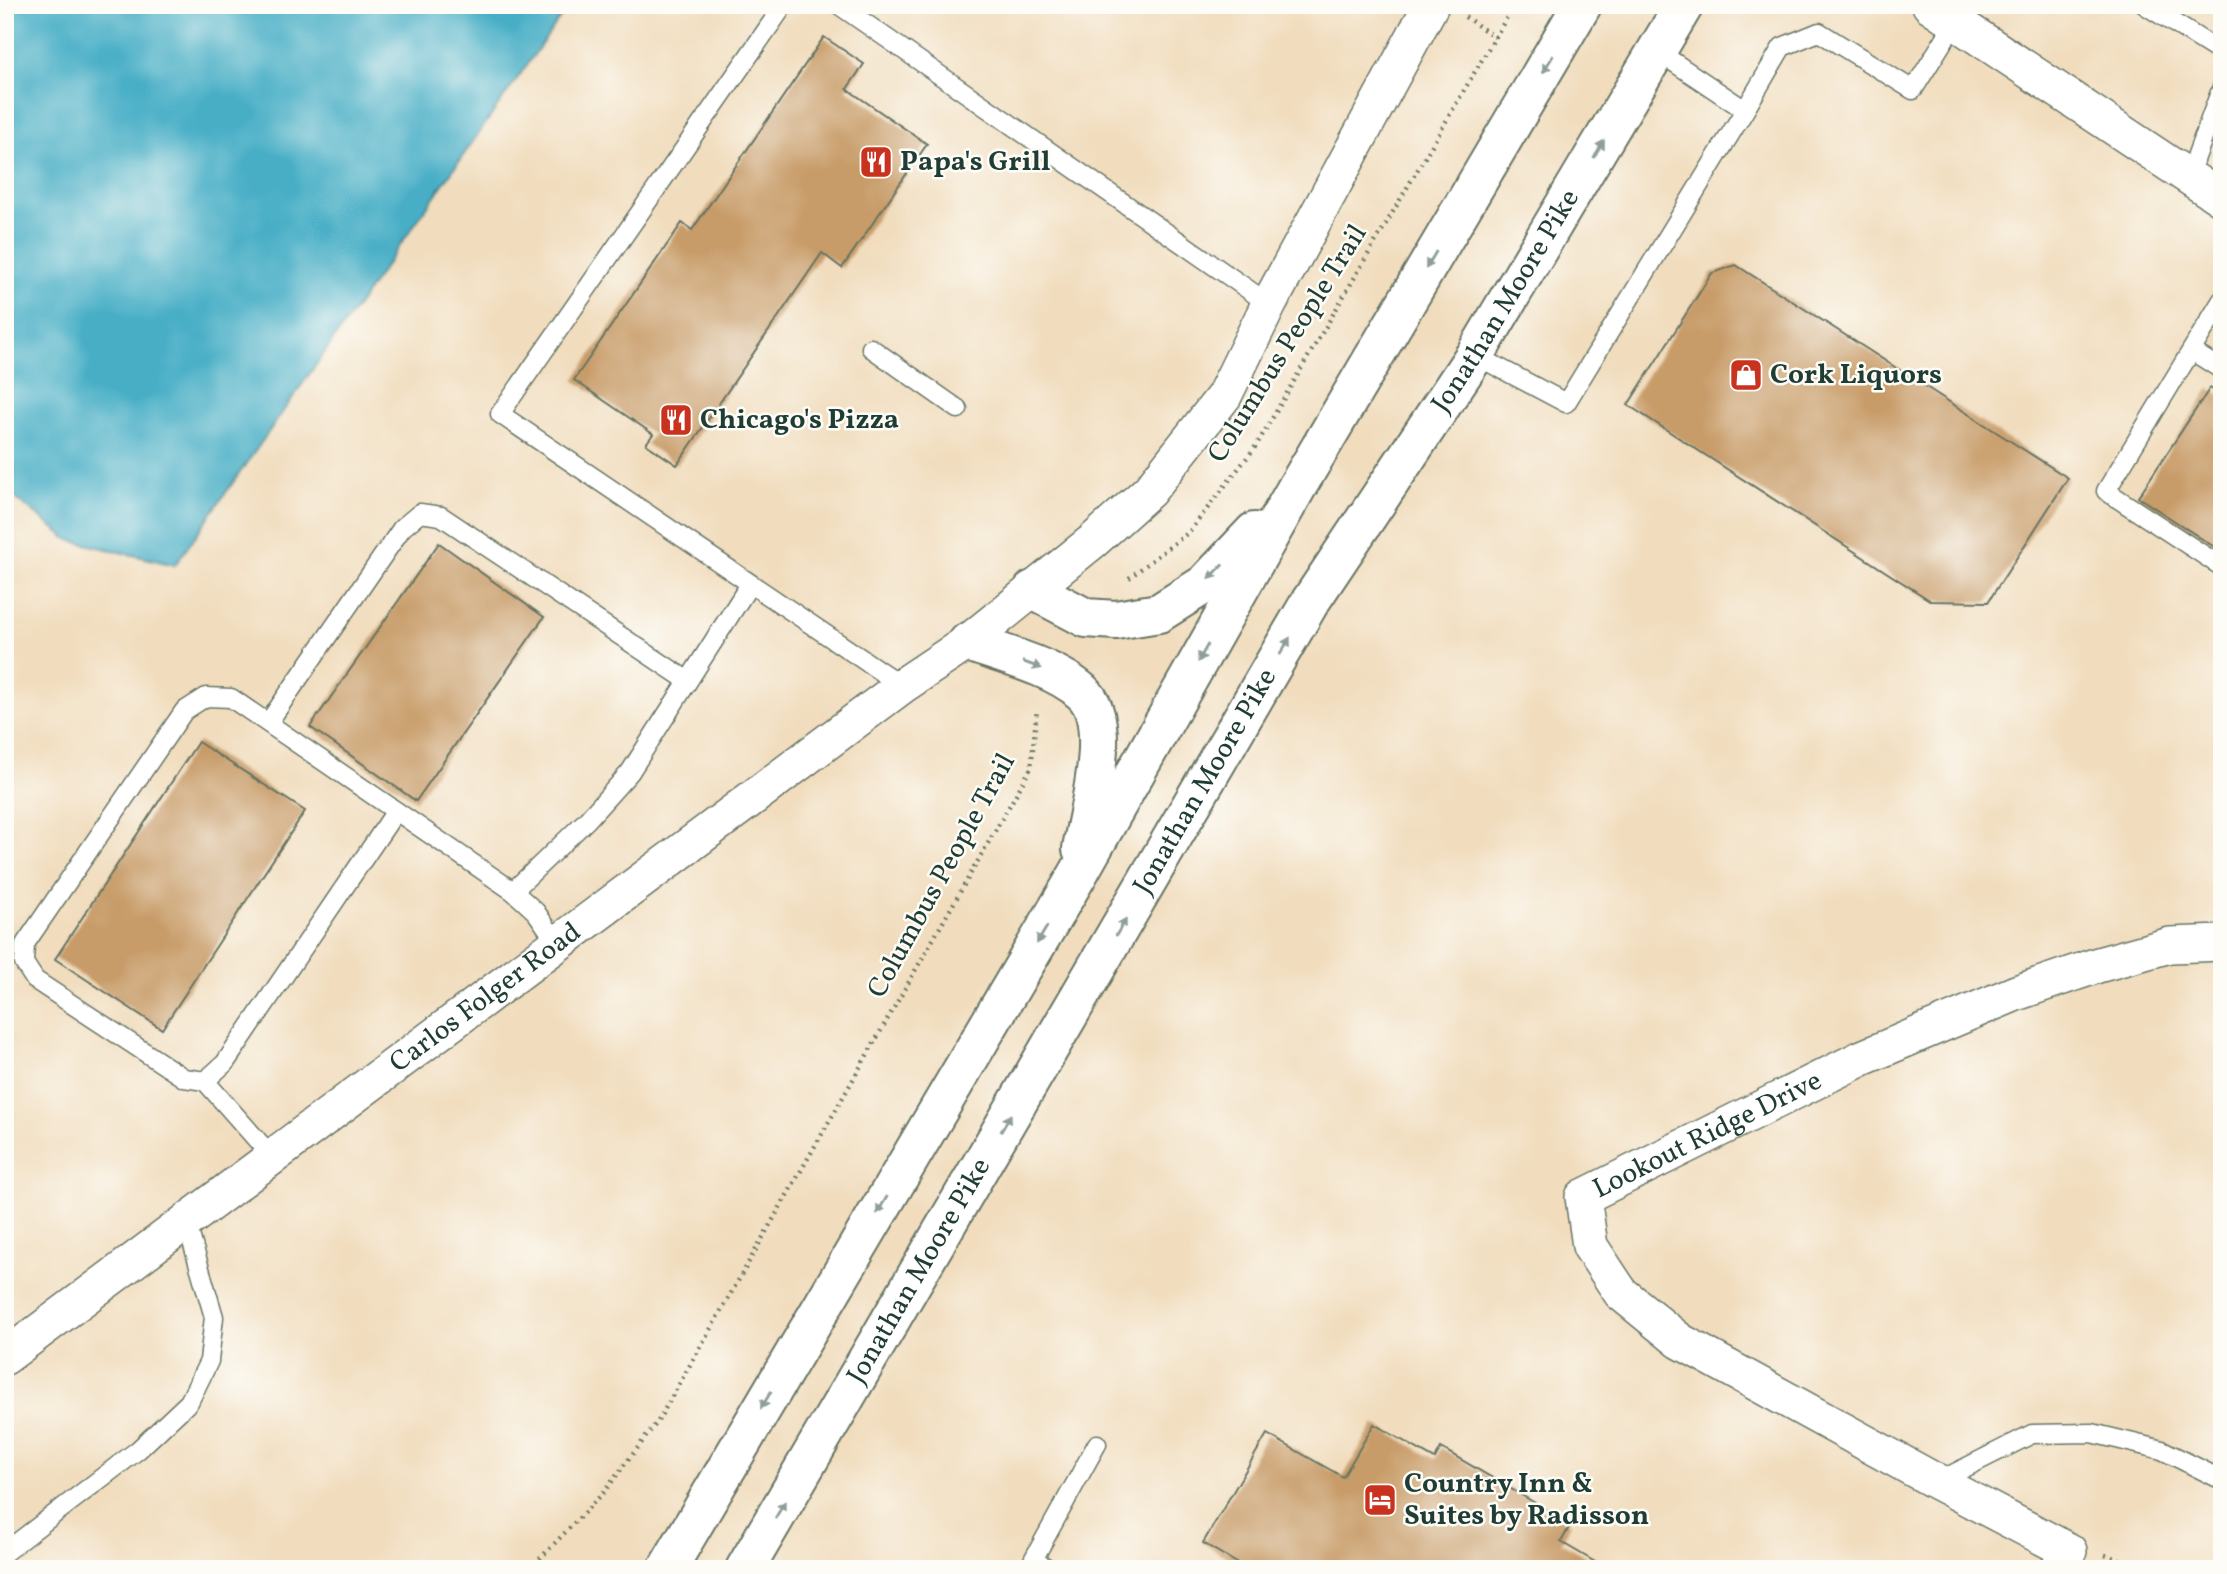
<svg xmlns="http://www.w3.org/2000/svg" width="2227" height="1574" font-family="Vollkorn,serif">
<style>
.water{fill:#47aec6;stroke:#33767d;stroke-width:2}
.building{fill:#c89c69}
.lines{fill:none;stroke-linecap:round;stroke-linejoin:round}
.lane-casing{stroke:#687564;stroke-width:21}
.street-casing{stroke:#687564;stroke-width:38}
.highway-casing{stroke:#687564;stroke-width:42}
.path{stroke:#687564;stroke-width:4.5;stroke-dasharray:2 5;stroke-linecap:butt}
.lane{stroke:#fff;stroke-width:18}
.street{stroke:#fff;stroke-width:35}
.highway{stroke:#fff;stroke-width:38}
.oneway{fill:#8f9e9a}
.labels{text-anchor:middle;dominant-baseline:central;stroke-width:5;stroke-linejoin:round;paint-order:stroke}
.poi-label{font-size:28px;font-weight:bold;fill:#1f3d34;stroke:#fdfcf7;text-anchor:start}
.street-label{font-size:28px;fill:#1f3d34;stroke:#fdfcf7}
</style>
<rect width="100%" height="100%" fill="#fdfcf7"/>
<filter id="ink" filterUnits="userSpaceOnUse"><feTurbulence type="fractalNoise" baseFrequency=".0143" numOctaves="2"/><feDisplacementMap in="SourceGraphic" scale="14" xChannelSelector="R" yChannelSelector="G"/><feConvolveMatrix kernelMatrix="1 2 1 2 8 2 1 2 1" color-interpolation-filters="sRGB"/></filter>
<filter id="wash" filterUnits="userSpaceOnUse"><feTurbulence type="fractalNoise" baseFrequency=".00686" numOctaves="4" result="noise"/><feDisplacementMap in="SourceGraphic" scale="28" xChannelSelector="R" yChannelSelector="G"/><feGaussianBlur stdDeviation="1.57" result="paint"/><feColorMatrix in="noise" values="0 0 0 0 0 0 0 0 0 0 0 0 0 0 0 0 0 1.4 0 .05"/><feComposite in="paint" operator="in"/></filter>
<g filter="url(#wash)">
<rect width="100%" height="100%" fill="#f1ddbe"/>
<path class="water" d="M 5,5 L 569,5 L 175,565 L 69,540 L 5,490 Z"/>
<g id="blocks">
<path class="building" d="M 824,37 L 864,64 L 847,89 L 927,144 L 842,268 L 822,253 L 677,465 L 646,444 L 653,434 L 574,380 L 682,223 L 692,230 Z
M 1736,265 L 2068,478 L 1988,602 L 1931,601 L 1628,405 L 1712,273 Z
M 2210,388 L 2222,396 L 2222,552 L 2138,497 Z
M 439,543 L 544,617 L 416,801 L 310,727 Z
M 198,742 L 305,811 L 162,1029 L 55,959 Z
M 1374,1424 L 1435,1459 L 1441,1448 L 1571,1524 L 1561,1542 L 1607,1569 L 1247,1569 L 1203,1543 L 1267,1434 L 1343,1477 Z"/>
</g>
</g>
<g filter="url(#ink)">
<use href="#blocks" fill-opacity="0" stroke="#687564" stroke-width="2"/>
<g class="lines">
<defs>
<path id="lane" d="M 784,5 L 500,414 L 902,686
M 839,5 L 1269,304
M 2145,5 L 2222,53
M 1745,110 L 1782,47 L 1819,32 L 1913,90 L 1966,5
M 2189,176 L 2222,87
M 2222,300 L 2106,491 L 2222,567
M 871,348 L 958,409
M 2192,351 L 2222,370
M 1475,355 L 1566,403 L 1745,110 L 1657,51
M 268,723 L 402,528 L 420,513 L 441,516 L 688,681
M 396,811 L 225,1063 L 205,1081 L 184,1078 L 35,980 L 24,963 L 25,944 L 184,711 L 206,697 L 231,698 L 513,891 L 536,912 L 558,944
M 513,891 L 587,820 L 630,772 L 750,584
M 205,1081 L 272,1157
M 1937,1482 L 2032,1434 L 2092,1433 L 2162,1450 L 2222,1480
M 5,1552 L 138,1450 L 189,1402 L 209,1361 L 214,1317 L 186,1221
M 1049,1569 L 1033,1560 L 1097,1444"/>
<g id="street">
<path d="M 1930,5 L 2222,199"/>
<path id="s1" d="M 5,1357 L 902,686 L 968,642 L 1093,541 L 1149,491 L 1224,396 L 1269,304 L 1431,5"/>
<path id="s2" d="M 2058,1569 L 2069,1551 L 1937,1482 L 1680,1341 L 1621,1293 L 1590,1246 L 1583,1197 L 1862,1058 L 2016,993 L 2098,965 L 2170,945 L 2222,943"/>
</g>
<g id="highway">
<path d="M 1033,590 L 1086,618 L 1116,620 L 1159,613 L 1205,584 L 1254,532"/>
<path d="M 968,642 C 1002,654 1056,668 1082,692 C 1115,720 1088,811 1082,849"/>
<path d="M 667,1569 L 1077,876 L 1297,487 L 1582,5"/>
<path id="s3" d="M 745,1569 L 1310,602 L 1475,355 L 1684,5"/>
</g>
</defs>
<use href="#lane" class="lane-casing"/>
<use href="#street" class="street-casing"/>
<use href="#highway" class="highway-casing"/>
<path class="path" d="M 1465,17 L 1495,37
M 1129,578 L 1189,532 L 1256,446 L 1514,5
M 2105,1555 L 2151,1569
M 530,1569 L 604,1492 L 658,1421 L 1031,768 L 1037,709"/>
<use href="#lane" class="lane"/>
<use href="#street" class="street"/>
<use href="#highway" class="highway"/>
</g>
<defs><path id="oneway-solid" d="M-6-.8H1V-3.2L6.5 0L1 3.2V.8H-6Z" transform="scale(1.75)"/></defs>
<g class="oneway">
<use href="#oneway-solid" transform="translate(1548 64) rotate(121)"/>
<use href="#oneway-solid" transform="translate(1599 149) rotate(-59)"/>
<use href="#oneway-solid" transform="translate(1431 260) rotate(121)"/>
<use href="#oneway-solid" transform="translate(1216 572) rotate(133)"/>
<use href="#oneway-solid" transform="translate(1285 646) rotate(-60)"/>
<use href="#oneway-solid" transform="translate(1203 653) rotate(119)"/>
<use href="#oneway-solid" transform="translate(1032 665) rotate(20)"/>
<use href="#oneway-solid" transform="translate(1121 927) rotate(-60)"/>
<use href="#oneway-solid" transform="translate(1042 935) rotate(121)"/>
<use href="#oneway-solid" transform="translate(1006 1123) rotate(-60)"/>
<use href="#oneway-solid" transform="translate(882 1205) rotate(121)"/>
<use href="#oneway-solid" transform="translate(766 1400) rotate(121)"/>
<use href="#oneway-solid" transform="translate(780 1510) rotate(-60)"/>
</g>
</g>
<defs>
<symbol id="restaurant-square" viewBox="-11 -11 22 22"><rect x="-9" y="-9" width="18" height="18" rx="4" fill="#c8321e" stroke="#fdfcf7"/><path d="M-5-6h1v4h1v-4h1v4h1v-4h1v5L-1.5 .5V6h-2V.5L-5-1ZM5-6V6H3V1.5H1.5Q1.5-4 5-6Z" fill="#fff"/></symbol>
<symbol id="shop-square" viewBox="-11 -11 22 22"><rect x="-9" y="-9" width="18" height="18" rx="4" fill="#c8321e" stroke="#fdfcf7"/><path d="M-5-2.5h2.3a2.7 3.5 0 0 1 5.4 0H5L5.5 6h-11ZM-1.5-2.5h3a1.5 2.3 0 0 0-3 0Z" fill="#fff"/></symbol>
<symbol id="hotel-square" viewBox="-11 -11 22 22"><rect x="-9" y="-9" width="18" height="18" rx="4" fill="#c8321e" stroke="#fdfcf7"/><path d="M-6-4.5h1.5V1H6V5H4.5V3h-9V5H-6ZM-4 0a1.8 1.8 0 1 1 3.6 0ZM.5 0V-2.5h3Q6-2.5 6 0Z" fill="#fff"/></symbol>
</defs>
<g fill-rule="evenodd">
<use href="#restaurant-square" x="857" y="143" width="38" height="38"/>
<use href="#shop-square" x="1727" y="356" width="38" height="38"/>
<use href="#restaurant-square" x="657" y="401" width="38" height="38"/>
<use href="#hotel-square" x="1361" y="1481" width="38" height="38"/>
</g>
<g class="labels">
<g class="poi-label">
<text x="900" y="162">Papa's Grill</text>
<text x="1770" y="375">Cork Liquors</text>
<text x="700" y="420">Chicago's Pizza</text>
<text x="1404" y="1484">Country Inn &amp;<tspan x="1404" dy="32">Suites by Radisson</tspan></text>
</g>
<g class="street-label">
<text stroke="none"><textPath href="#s3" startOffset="1479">Jonathan Moore Pike</textPath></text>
<text transform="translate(1288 344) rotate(-58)">Columbus People Trail</text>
<text stroke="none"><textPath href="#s3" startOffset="912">Jonathan Moore Pike</textPath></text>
<text transform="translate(942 876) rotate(-61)">Columbus People Trail</text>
<text stroke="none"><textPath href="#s1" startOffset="600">Carlos Folger Road</textPath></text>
<text stroke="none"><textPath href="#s2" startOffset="784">Lookout Ridge Drive</textPath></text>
<text stroke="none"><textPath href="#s3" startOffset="345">Jonathan Moore Pike</textPath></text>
</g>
</g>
<rect width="2227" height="1574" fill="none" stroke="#fdfcf7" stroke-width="28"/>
</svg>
